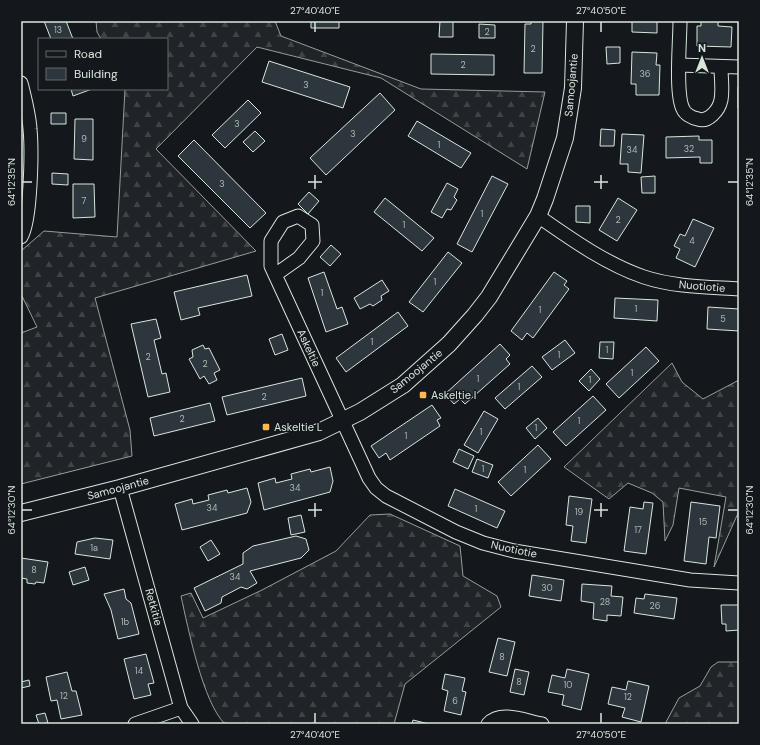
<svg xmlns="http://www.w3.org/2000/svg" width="760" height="745" font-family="'DM Sans',sans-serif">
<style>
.forest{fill:url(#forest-firs);stroke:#939e99}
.building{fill:#2c363c;stroke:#d8e6dc}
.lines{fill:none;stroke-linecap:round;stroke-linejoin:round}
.minor-casing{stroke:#d8e6dc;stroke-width:15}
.tertiary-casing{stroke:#d8e6dc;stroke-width:18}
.minor{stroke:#14181c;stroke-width:13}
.tertiary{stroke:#14181c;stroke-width:16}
.ticks{fill:none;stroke:#d8e6dc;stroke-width:1.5}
.poi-dot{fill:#ffb74d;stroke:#14181c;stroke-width:1.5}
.labels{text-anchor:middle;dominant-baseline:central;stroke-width:3;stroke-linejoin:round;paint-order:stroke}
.number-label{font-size:9px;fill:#adbab4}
.street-label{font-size:11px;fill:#d8e6dc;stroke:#14181c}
.poi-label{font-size:11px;fill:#d8e6dc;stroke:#14181c;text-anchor:start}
.neatline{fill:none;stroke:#d8e6dc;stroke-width:1.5}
.ticks-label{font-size:10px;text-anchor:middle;fill:#d8e6dc}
</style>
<defs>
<pattern id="forest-firs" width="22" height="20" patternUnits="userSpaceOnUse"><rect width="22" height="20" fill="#202428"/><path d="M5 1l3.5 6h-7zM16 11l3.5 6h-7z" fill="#404447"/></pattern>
</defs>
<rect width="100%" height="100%" fill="#14181c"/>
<path class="forest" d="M 96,21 L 275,21 L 281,36 L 421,89 L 545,92 L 527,169 L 381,78 L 257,47 L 156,149 L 256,251 L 95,298 L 130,430 L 132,456 L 21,484 L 21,333 L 37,327 L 21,294 L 21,251 L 44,231 L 117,237 L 125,89 L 167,89 L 167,39 L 101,39 L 97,32 Z
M 672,363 L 682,382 L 703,399 L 739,380 L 739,511 L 714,567 L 726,497 L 679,488 L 673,525 L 665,541 L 663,502 L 652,493 L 628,483 L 609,499 L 564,467 Z
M 390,514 L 460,546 L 463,576 L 497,596 L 501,607 L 405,684 L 394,724 L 225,724 C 203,703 188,628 181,596 L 191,593 L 203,618 L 262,590 L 336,551 L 370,515 Z
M 718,662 L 739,662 L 739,724 L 665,724 L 679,698 L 700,686 L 711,667 Z"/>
<path class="building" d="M 44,21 L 66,21 L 73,39 L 51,39 Z
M 311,21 L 339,21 L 339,28 L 311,28 Z
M 440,21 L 453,21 L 453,37 L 439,37 Z
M 531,21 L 543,21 L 542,73 L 524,73 L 525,24 L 531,24 Z
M 632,21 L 657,21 L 657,33 L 632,32 Z
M 701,21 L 718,21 L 718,26 L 732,27 L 731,47 L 697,46 L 697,26 L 701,26 Z
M 479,24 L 495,25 L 495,38 L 479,38 Z
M 606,47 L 620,47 L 620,63 L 607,64 Z
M 632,52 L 657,53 L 656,65 L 660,65 L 659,95 L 636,95 L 636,84 L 631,84 Z
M 431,54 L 494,55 L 494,75 L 431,74 Z
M 269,61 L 350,87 L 343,108 L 262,82 Z
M 738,87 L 739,87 L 739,108 L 738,108 Z
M 71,89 L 92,89 L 73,96 Z
M 380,93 L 395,110 L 326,175 L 310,158 Z
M 248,100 L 261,113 L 225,148 L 212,135 Z
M 51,113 L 66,113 L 66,124 L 51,124 Z
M 75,119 L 93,119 L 93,160 L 74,159 Z
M 417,121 L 471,153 L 461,168 L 408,136 Z
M 601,129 L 615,130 L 614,146 L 600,146 Z
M 255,131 L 265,141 L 253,152 L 243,142 Z
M 622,134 L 644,135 L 641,173 L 628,172 L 628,164 L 620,164 Z
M 699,136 L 699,140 L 712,140 L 712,163 L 700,163 L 700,157 L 666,158 L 666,137 Z
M 194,140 L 266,213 L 250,228 L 178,156 Z
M 52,173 L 68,174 L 68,185 L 52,184 Z
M 492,176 L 508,184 L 472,252 L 457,244 Z
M 655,176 L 655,193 L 642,193 L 641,177 Z
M 447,183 L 458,189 L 454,197 L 457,200 L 451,210 L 447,209 L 442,218 L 431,212 Z
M 73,184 L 94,184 L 95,217 L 73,218 Z
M 309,192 L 319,201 L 308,214 L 298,204 Z
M 385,198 L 434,238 L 422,251 L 374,212 Z
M 618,198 L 637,210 L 617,241 L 599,230 Z
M 576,206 L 590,206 L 590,223 L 576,222 Z
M 693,219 L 714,228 L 695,267 L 676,258 L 680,249 L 674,246 L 680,234 L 685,236 Z
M 331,245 L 341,254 L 330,266 L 320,257 Z
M 448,252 L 462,263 L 423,312 L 409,302 Z
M 324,272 L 337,309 L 342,307 L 348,324 L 326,332 L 308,278 Z
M 554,272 L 567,281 L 564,285 L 569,289 L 533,338 L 527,333 L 522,340 L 511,331 Z
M 247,275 L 252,296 L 198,308 L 200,315 L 181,320 L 174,292 Z
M 382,280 L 389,291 L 381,296 L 382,300 L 373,306 L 370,304 L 360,309 L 354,298 Z
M 615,298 L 658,300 L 657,321 L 614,318 Z
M 708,307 L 739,309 L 739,331 L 707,329 Z
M 398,312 L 408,326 L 346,372 L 336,358 Z
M 156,319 L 161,338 L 154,340 L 162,374 L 166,373 L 170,392 L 148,397 L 131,324 Z
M 282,334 L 288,350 L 275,355 L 269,339 Z
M 565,340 L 575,353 L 552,370 L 542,357 Z
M 600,342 L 614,342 L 613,359 L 599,358 Z
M 500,344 L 510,355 L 506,359 L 510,364 L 465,404 L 460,399 L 454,404 L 445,394 Z
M 203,345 L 205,349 L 209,348 L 220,370 L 214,373 L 217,380 L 209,384 L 204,376 L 200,379 L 189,359 L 193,357 L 192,350 Z
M 646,347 L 659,361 L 619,398 L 606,384 Z
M 532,366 L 542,377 L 505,409 L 495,398 Z
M 591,369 L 600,379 L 589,391 L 579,381 Z
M 302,378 L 306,396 L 227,415 L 222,397 Z
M 593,396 L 606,410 L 566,446 L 553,432 Z
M 210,403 L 215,421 L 154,436 L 150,418 Z
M 432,405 L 441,418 L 437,420 L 440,426 L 390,460 L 386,453 L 379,458 L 371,446 Z
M 484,411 L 498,419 L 478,453 L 464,445 Z
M 538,418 L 547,428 L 535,439 L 526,428 Z
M 538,445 L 551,459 L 511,496 L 498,482 Z
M 459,449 L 474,456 L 468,469 L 453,462 Z
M 477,459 L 493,465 L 488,478 L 472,472 Z
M 330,467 L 333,481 L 330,492 L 264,510 L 258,483 L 275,478 L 276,483 L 292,479 L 291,474 L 310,469 L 311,472 Z
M 247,488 L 251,502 L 247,513 L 182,530 L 175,504 L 192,499 L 193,504 L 209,500 L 208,495 L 227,490 L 228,493 Z
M 455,489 L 505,511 L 497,528 L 448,506 Z
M 569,496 L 592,499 L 586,543 L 571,541 L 573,526 L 566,525 Z
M 644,502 L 653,503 L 646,554 L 624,551 L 630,507 L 643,509 Z
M 691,502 L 720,506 L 716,538 L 709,537 L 706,564 L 684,561 Z
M 301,515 L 305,532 L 291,535 L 288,518 Z
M 296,536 L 306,539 L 309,550 L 301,558 L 250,571 L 257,583 L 247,589 L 241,587 L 222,597 L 221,603 L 205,611 L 194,588 L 243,564 L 243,553 L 253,546 Z
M 95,538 L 113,540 L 110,559 L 75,554 L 77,542 Z
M 211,540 L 220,554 L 208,561 L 200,547 Z
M 21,558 L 48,562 L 44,583 L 36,582 L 35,584 L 27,583 L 27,579 L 21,578 Z
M 85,567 L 89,580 L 73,585 L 69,572 Z
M 532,575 L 564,580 L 561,601 L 529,596 Z
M 582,584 L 612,586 L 611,596 L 623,597 L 621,616 L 607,615 L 607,621 L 593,619 L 594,603 L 581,601 Z
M 124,589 L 126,599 L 131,603 L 139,634 L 118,639 L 111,610 L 104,594 Z
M 645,594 L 677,598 L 674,619 L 634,613 L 636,598 L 644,599 Z
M 721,605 L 739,605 L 739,630 L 726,631 L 726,624 L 722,624 Z
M 498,638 L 515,642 L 507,676 L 489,672 Z
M 146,654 L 154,683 L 148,684 L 151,695 L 134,699 L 124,659 Z
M 515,669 L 529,672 L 524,695 L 510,692 Z
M 567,669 L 589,674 L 581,710 L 562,705 L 564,695 L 548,692 L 552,675 L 565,678 Z
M 67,672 L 72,691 L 76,691 L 82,715 L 61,719 L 57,700 L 51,701 L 46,677 Z
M 445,674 L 465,678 L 462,691 L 466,692 L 461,715 L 444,711 L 448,691 L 442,689 Z
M 29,680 L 30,686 L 21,688 L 21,682 Z
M 628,681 L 649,686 L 641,722 L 622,717 L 625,708 L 608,704 L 612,687 L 626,690 Z
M 45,713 L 48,723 L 39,724 L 36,715 Z
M 413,720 L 429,724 L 412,724 Z"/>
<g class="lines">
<defs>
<path id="minor" d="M 680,21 C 680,41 675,94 683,109 C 685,114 692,118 698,119 C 708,123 719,110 721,100 C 723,90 721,78 721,67
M 679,65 L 739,67
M 21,83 C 25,99 29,114 30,129 C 32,150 31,221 21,237
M 538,216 C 571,239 606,264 644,277 C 674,287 708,287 739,289
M 275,275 L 299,258 L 313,241 L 312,225 L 298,216 L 283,222 L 271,241 L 271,266 L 369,478 L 376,488 L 386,496 L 456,532 L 483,543 L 514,551 L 690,580 L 739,583
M 120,488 L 179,701 L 181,708 L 192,724
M 135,724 L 181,708
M 488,724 C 501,710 525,721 542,724"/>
<path id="tertiary" d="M 21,513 L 120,488 L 319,432 L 360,412 L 403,385 L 449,344 L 475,315 L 489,297 L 538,216 L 545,199 L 565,138 L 573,88 L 575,21"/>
</defs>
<use href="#minor" class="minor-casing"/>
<use href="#tertiary" class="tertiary-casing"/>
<use href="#minor" class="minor"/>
<use href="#tertiary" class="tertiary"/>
</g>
<path class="ticks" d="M 315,22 L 315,32M 601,22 L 601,32M 315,175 L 315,189M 601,175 L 601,189M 22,182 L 32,182M 308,182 L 322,182M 594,182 L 608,182M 728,182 L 738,182M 315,503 L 315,517M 601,503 L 601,517M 22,510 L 32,510M 308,510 L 322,510M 594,510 L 608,510M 728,510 L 738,510M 315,713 L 315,723M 601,713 L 601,723"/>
<g class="poi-dot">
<rect x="419" y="391" width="8" height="8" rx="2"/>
<rect x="262" y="423" width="8" height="8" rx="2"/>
</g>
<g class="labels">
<g class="number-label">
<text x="58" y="30">13</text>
<text x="487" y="32">2</text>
<text x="533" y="49">2</text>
<text x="463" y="65">2</text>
<text x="645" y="74">36</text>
<text x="306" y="85">3</text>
<text x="237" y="124">3</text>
<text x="353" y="134">3</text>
<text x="84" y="139">9</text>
<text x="439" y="145">1</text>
<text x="689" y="149">32</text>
<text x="632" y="150">34</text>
<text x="222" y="184">3</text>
<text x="84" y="201">7</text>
<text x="482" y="214">1</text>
<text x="618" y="220">2</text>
<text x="404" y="225">1</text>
<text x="692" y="241">4</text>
<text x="435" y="282">1</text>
<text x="322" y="293">1</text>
<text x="636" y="309">1</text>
<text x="540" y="310">1</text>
<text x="723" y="319">5</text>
<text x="372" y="342">1</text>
<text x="607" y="350">1</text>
<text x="559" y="355">1</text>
<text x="148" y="357">2</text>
<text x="205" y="364">2</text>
<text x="632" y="373">1</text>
<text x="478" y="379">1</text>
<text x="590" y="380">1</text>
<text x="519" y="387">1</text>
<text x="264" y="397">2</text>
<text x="182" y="419">2</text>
<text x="579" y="421">1</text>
<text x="536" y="428">1</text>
<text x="481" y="432">1</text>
<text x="406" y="436">1</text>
<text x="483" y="469">1</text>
<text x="525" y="470">1</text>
<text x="295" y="488">34</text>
<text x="212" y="508">34</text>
<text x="476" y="509">1</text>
<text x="579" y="512">19</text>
<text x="703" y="522">15</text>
<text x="638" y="530">17</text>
<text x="94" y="548">1a</text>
<text x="34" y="570">8</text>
<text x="235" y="577">34</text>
<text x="547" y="588">30</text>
<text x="605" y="602">28</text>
<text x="655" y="606">26</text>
<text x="125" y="622">1b</text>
<text x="502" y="657">8</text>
<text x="139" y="671">14</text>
<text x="519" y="682">8</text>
<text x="568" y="685">10</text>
<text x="64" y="696">12</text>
<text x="628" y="697">12</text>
<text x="455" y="701">6</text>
</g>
<g class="street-label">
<text transform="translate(571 85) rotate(-85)">Samoojantie</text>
<text transform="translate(702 286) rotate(5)">Nuotiotie</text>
<text transform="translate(309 348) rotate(65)">Askeltie</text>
<text transform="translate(416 371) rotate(-39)">Samoojantie</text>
<text transform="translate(118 488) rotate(-15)">Samoojantie</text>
<text transform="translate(514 549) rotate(12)">Nuotiotie</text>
<text transform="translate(154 607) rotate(75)">Retkitie</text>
</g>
<g class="poi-label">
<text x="431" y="395">Askeltie I</text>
<text x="274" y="427">Askeltie L</text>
</g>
</g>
<rect width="760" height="745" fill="none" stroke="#14181c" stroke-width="44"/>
<rect x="38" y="38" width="130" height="52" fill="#14181c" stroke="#626a69"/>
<rect x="46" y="51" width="20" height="6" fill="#14181c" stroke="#626a69"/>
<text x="74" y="58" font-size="12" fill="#d8e6dc">Road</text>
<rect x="46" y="68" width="20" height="12" fill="#2c363c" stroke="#626a69"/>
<text x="74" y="78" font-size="12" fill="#d8e6dc">Building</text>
<g transform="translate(702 58)" stroke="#14181c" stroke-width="3" paint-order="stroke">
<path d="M0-3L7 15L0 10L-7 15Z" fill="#d8e6dc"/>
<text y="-6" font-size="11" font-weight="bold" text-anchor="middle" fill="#d8e6dc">N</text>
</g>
<rect x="22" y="22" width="716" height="701" class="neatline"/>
<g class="ticks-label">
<text x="315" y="14">27°40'40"E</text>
<text x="601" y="14">27°40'50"E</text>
<text transform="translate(11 182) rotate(-90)" y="4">64°12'35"N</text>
<text transform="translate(749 182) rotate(-90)" y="4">64°12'35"N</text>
<text transform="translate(11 510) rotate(-90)" y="4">64°12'30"N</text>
<text transform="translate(749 510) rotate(-90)" y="4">64°12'30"N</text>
<text x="315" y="738">27°40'40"E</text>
<text x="601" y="738">27°40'50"E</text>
</g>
</svg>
